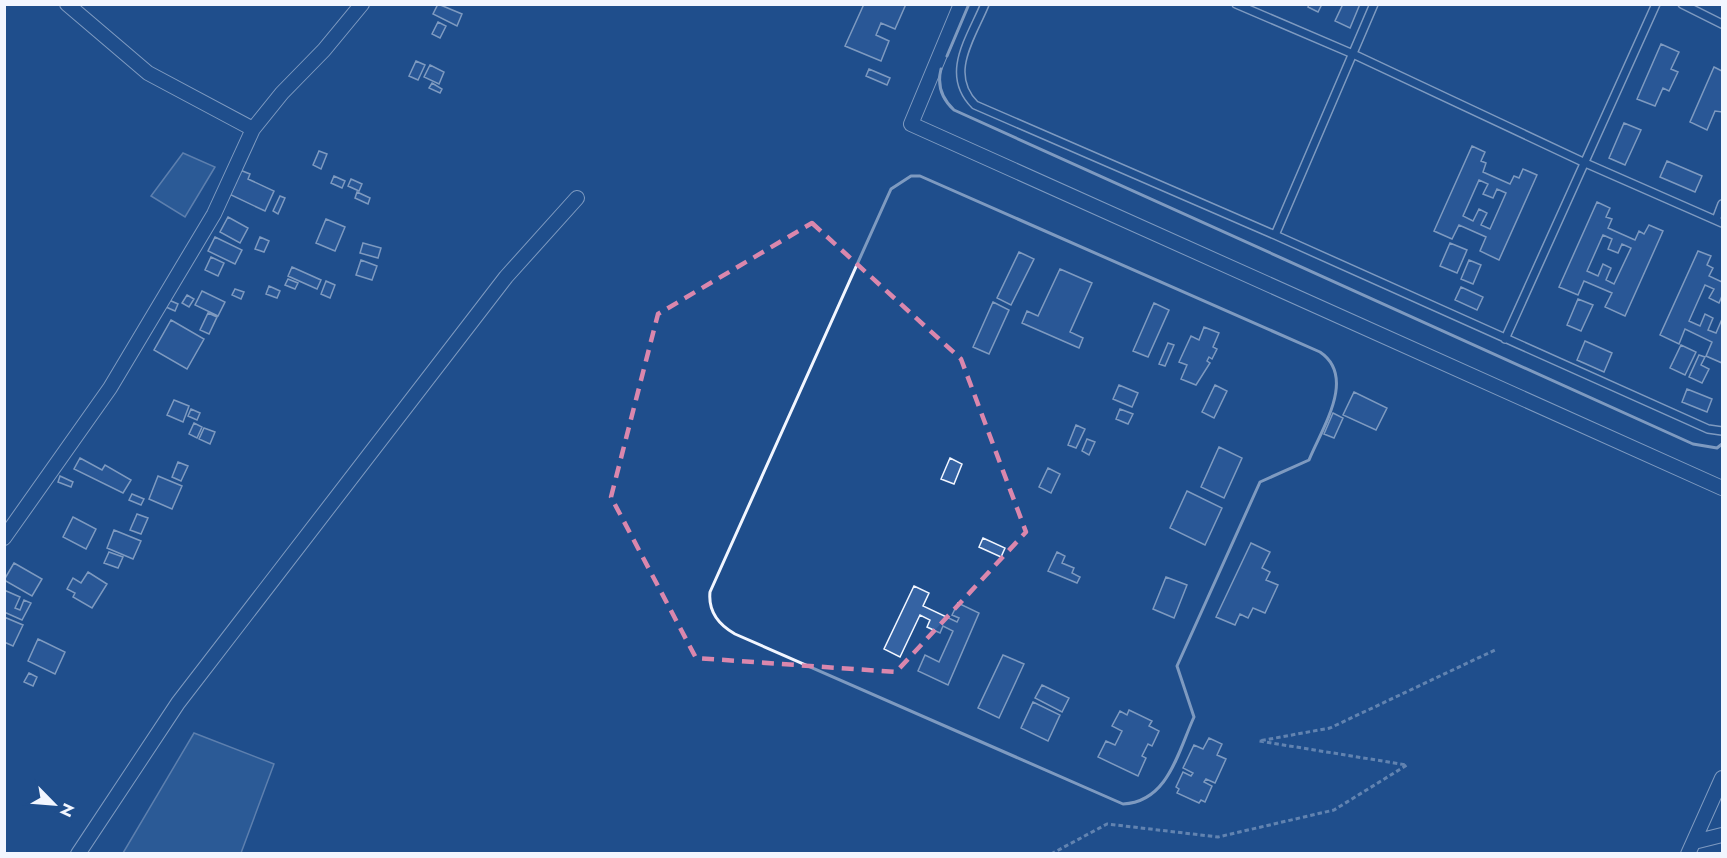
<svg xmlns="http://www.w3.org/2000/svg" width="1727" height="858" font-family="Jost,sans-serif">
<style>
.water{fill:#3b69a3;stroke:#a8bbd7;stroke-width:1.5}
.building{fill:#3563a3;stroke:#f2f6ff;stroke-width:1.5;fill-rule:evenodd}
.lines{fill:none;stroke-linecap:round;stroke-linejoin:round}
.service-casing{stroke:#f2f6ff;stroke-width:10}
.minor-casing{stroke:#f2f6ff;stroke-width:16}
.path{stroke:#b3c4dc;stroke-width:3;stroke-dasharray:4.5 3;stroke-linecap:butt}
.service{stroke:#1f4e8c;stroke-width:7}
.minor{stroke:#1f4e8c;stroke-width:14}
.wall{stroke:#f2f6ff;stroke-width:3}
.marked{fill:none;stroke:#da87ad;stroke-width:4.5;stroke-dasharray:12 8;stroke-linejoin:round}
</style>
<rect width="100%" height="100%" fill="#1f4e8c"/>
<path class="water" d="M 183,153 L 215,167 L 185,217 L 151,196 Z
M 194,733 L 274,764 L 241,853 L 123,853 Z"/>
<path class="building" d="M 438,4 L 462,14 L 457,26 L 433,14 Z
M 864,4 L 906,4 L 895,29 L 881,23 L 876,35 L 889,41 L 881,61 L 845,46 Z
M 1309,4 L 1322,4 L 1318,12 L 1308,7 Z
M 1343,4 L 1360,4 L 1350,28 L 1335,21 Z
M 438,22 L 446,26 L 440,38 L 432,34 Z
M 1661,44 L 1679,52 L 1671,69 L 1678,72 L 1669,91 L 1663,88 L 1655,106 L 1637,99 Z
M 416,61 L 425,65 L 418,80 L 409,76 Z
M 430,65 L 444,72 L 439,84 L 424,77 Z
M 1714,67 L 1722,71 L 1722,112 L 1715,111 L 1707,130 L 1690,122 Z
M 869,69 L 890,78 L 887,85 L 866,76 Z
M 432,83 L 442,89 L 440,93 L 429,88 Z
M 1624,123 L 1641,130 L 1625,165 L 1609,158 Z
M 1472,146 L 1485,152 L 1481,161 L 1486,163 L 1483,172 L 1510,184 L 1514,176 L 1519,178 L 1523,169 L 1537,175 L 1499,260 L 1480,251 L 1486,237 L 1459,225 L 1452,239 L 1434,231 ZM 1479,180 L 1488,184 L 1483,194 L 1493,198 L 1497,189 L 1506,193 L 1490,229 L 1481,225 L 1487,213 L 1479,209 L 1473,221 L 1463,216 Z
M 319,151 L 327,154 L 321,169 L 313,165 Z
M 1667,161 L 1702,176 L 1695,192 L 1660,177 Z
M 240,170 L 250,174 L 248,179 L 274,191 L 265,211 L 229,194 Z
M 334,176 L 345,181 L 342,188 L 331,183 Z
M 351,179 L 362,184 L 359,191 L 348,186 Z
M 357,192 L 370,198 L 368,204 L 355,198 Z
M 280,196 L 285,198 L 278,214 L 273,211 Z
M 1597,202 L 1610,208 L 1606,217 L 1612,219 L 1608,228 L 1635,240 L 1639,231 L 1644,234 L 1649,225 L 1663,231 L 1625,316 L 1605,307 L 1612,293 L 1584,281 L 1578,295 L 1559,287 ZM 1603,235 L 1612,239 L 1608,249 L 1618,253 L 1622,244 L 1631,248 L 1614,284 L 1606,280 L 1611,268 L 1603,264 L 1598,276 L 1587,271 Z
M 228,217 L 248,228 L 240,243 L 220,232 Z
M 326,219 L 345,227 L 335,251 L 316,243 Z
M 215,237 L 242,250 L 235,264 L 208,251 Z
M 260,237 L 269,241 L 264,252 L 255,249 Z
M 363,243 L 381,248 L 378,258 L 360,253 Z
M 1450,243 L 1467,250 L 1457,273 L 1440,266 Z
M 1698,251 L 1711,256 L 1707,265 L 1713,268 L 1709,276 L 1722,282 L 1722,296 L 1719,303 L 1709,298 L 1714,289 L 1705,285 L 1689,321 L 1700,326 L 1705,314 L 1713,318 L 1708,330 L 1716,333 L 1722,319 L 1722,363 L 1706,356 L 1712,342 L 1685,329 L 1679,344 L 1660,335 Z
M 1019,252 L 1034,259 L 1011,305 L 997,298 Z
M 211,257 L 224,263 L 218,276 L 205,270 Z
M 361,260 L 377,266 L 372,280 L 356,275 Z
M 1469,260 L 1481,265 L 1473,284 L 1461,279 Z
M 292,267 L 321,280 L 317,289 L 288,276 Z
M 1060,269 L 1092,283 L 1070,332 L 1083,338 L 1079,348 L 1022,323 L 1027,311 L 1038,316 Z
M 288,279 L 298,283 L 295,289 L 285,285 Z
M 326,281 L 335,285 L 330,298 L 321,294 Z
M 269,286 L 280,291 L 277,298 L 266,294 Z
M 1461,287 L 1483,297 L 1477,310 L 1455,300 Z
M 235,289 L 244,292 L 241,299 L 232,295 Z
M 202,291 L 225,302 L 218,316 L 195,305 Z
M 187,295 L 194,299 L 189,307 L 182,303 Z
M 1578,299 L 1593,305 L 1581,331 L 1567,325 Z
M 169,300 L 178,304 L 175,311 L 166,307 Z
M 993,302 L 1009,310 L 989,354 L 973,347 Z
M 1154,303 L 1169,310 L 1148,357 L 1133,351 Z
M 208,313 L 217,317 L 209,334 L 200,330 Z
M 171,320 L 204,339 L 187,369 L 154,350 Z
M 1204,327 L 1219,333 L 1213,347 L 1217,349 L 1212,359 L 1209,357 L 1207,361 L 1210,363 L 1196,385 L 1181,379 L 1187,365 L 1179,362 L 1191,336 L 1199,340 Z
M 1585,341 L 1612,353 L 1604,372 L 1577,360 Z
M 1168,343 L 1174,345 L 1165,366 L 1159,364 Z
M 1681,345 L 1696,352 L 1685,375 L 1670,368 Z
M 1699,355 L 1705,357 L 1701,365 L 1709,369 L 1702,383 L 1689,377 Z
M 1119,385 L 1138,393 L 1132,407 L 1113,399 Z
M 1215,385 L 1227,391 L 1214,418 L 1202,412 Z
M 1687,389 L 1712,399 L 1707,412 L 1682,402 Z
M 1354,392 L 1387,408 L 1376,430 L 1343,415 Z
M 174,400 L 189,406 L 183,422 L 167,415 Z
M 191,409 L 200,413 L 197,420 L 188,416 Z
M 1120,409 L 1133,414 L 1128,424 L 1116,419 Z
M 1333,413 L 1343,418 L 1334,438 L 1324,434 Z
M 194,423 L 202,427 L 197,438 L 189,434 Z
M 1076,425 L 1085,429 L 1076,448 L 1068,445 Z
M 204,428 L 215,432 L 210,444 L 199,439 Z
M 1087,439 L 1095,442 L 1089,455 L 1082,451 Z
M 1219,447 L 1242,458 L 1224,498 L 1201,487 Z
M 80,458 L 102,470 L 105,465 L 131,480 L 123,493 L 74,469 Z
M 950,458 L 962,464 L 954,484 L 941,479 Z
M 178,462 L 188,466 L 181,481 L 172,477 Z
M 1048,468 L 1060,474 L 1051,493 L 1039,487 Z
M 60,476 L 73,482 L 71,487 L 58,482 Z
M 158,476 L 182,486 L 172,509 L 149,499 Z
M 1187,491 L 1222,508 L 1205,545 L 1170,528 Z
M 132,494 L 144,499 L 141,505 L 129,500 Z
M 137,514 L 148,518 L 141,534 L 130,530 Z
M 73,517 L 96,529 L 86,549 L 63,537 Z
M 114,530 L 141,541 L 133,559 L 107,548 Z
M 983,538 L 1005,548 L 1001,557 L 979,547 Z
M 1251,543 L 1270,552 L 1262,568 L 1270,572 L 1266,580 L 1278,585 L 1265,613 L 1253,608 L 1248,618 L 1240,614 L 1235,625 L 1216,617 Z
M 109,552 L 123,557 L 118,568 L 104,563 Z
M 1057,552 L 1065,556 L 1062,563 L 1074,568 L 1072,573 L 1080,577 L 1077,583 L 1048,571 Z
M 14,563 L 42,579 L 32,596 L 4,580 Z
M 88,572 L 107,584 L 92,608 L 73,597 L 75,593 L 67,589 L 73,578 L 81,583 Z
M 1166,577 L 1187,585 L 1174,618 L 1153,609 Z
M 914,586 L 929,593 L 923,606 L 957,622 L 959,618 L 952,615 L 958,603 L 979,613 L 948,685 L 918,671 L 925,655 L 939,662 L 953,631 L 943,626 L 940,633 L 927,627 L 930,620 L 920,615 L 900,657 L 884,649 Z
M 4,590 L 20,597 L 15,608 L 20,610 L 24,600 L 31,603 L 22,620 L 4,612 Z
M 4,617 L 23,625 L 13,646 L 4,642 Z
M 38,639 L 65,652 L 55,674 L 28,661 Z
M 1003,655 L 1024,664 L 999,718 L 978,708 Z
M 29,673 L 37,677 L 33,686 L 24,682 Z
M 1042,685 L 1069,698 L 1062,712 L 1035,698 Z
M 1033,702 L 1060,715 L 1048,741 L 1021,728 Z
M 1129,710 L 1152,721 L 1149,726 L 1159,731 L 1152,746 L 1148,744 L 1142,756 L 1146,758 L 1138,776 L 1098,757 L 1106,741 L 1115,745 L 1122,731 L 1112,726 L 1120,711 L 1127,715 Z
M 1209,738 L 1222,744 L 1217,755 L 1226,759 L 1215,783 L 1206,779 L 1204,782 L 1212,786 L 1205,802 L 1201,800 L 1199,803 L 1177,793 L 1179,789 L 1176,787 L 1183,772 L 1191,776 L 1193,773 L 1183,768 L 1194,745 L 1203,749 Z"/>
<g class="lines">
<defs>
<path id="service" d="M 985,4 C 971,38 944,74 975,105 L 1275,235 L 1708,429 L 1722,431
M 1236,4 L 1353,54 L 1583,162 L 1722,223
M 1682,4 L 1722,24
M 1716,220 L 1722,204
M 1275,235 L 1374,4
M 1505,339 L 1656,4"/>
<path id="minor" d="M 67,4 L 148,73 L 253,129
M 961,4 L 911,124 L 1722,488
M 4,538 L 110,388 L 214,214 L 253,129 L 282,93 L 324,50 L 362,4
M 1694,842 L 1722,835
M 78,854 L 178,703 L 506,277 L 577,198
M 1688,854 L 1722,778"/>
</defs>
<use href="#service" class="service-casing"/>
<use href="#minor" class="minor-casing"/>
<path class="path" d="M 1051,854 L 1107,824 L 1218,837 L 1334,810 L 1407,765 L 1259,741 L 1330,728 L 1495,650"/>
<use href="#service" class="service"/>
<use href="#minor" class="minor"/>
<path class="wall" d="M 947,56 L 969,4
M 941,69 C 937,85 942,99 954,110 L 1693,444 L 1717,448 L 1722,444
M 911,176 L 920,176 L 1320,352 C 1357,377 1322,428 1309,460 L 1260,482 L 1177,666 L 1194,717 C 1178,752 1168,802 1123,804 L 735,634 C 719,625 708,612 710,592 L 886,200 L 891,189 Z"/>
</g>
<path d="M0 0H1727V858H0ZM 812,223 L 961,359 L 1026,532 L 896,672 L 696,658 L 611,497 L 658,314 Z" fill="#1f4e8c" fill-opacity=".55" fill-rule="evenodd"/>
<path class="marked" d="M 812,223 L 961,359 L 1026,532 L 896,672 L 696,658 L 611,497 L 658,314 Z"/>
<rect width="1727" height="858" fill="none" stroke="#f2f6ff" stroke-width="12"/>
<g transform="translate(54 804) rotate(115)" stroke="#1f4e8c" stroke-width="4.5" paint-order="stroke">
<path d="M0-4.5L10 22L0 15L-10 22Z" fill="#f2f6ff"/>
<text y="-9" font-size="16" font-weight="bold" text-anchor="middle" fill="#f2f6ff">N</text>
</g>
</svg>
